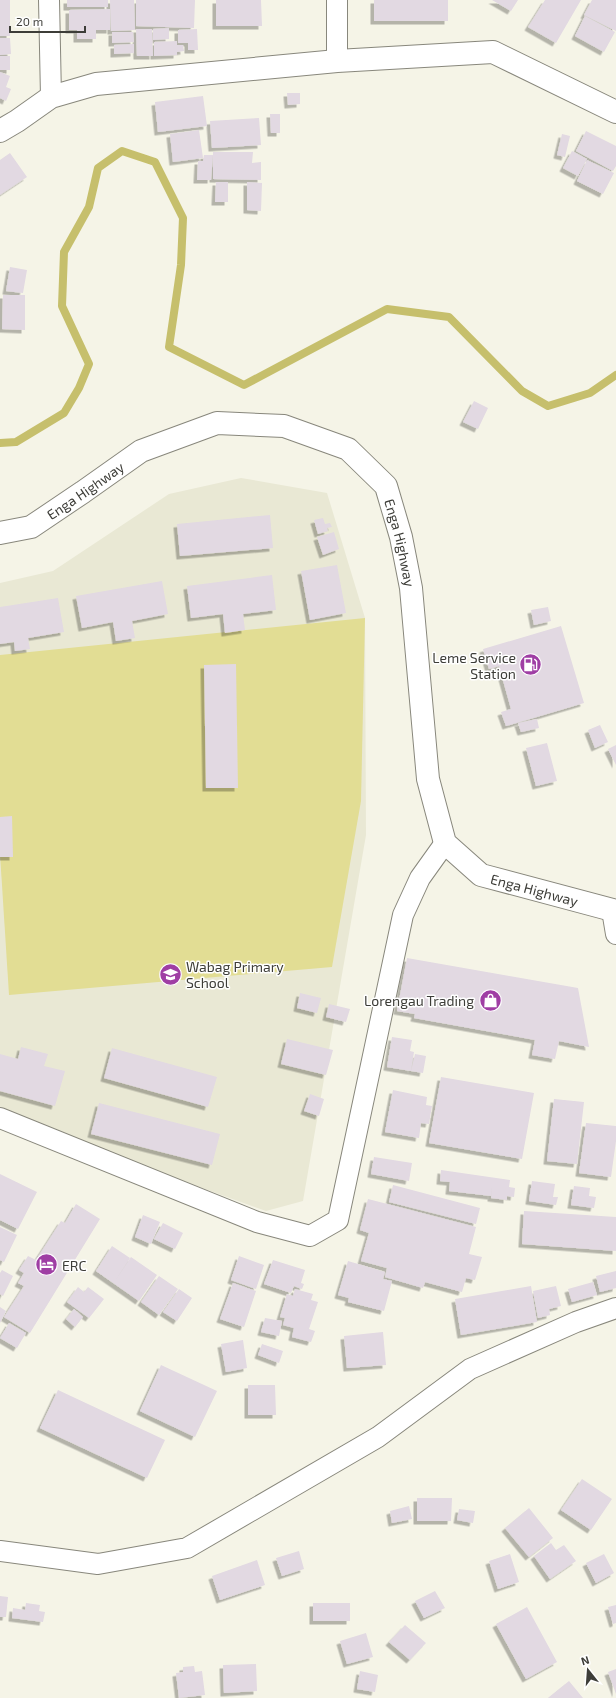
<svg xmlns="http://www.w3.org/2000/svg" width="616" height="1698" font-family="'Exo 2',sans-serif">
<style>
.built{fill:#e9e8d4}
.green{fill:#e2dd94}
.lines{fill:none;stroke-linecap:round;stroke-linejoin:round}
.stream{stroke:#c6bf6c;stroke-width:8}
.building{fill:#e2d9e2;filter:url(#shadow)}
.minor-casing{stroke:#88877c;stroke-width:22}
.tertiary-casing{stroke:#88877c;stroke-width:24}
.primary-casing{stroke:#88877c;stroke-width:24}
.minor{stroke:#fff;stroke-width:20}
.tertiary{stroke:#fff;stroke-width:22}
.primary{stroke:#fff;stroke-width:22}
.labels{text-anchor:middle;dominant-baseline:central;stroke-width:3;stroke-linejoin:round;paint-order:stroke}
.street-label{font-size:14px;fill:#3d3d38;stroke:#fff}
.poi-label{font-size:14px;fill:#3d3d38;stroke:#fff;text-anchor:end}
</style>
<defs>
<filter id="shadow"><feDropShadow dx="-3.5" dy="3.5" stdDeviation="0" flood-color="#0004"/></filter>
</defs>
<rect width="100%" height="100%" fill="#f5f4e7"/>
<path class="built" d="M 241,478 L 327,493 L 365,618 L 366,835 L 303,1201 L 266,1211 L 50,1133 L 0,1112 L 0,583 L 53,571 L 169,494 Z"/>
<path class="green" d="M 365,618 L 361,801 L 332,967 L 9,995 L 0,854 L 0,655 Z"/>
<g class="lines">
<path class="stream" d="M 0,443 L 16,442 L 64,413 L 79,388 L 89,364 L 62,306 L 64,252 L 89,207 L 98,168 L 122,151 L 155,162 L 183,218 L 181,265 L 169,347 L 244,385 L 387,309 L 449,317 L 522,391 L 548,406 L 590,393 L 616,375"/>
</g>
<path class="building" d="M 0,0 L 10,0 L 10,36 L 0,36 Z
M 67,0 L 108,0 L 108,7 L 67,7 Z
M 110,0 L 134,0 L 135,30 L 111,31 Z
M 136,0 L 195,0 L 194,28 L 136,26 Z
M 216,0 L 261,0 L 262,26 L 216,26 Z
M 374,0 L 448,0 L 448,21 L 374,21 Z
M 492,0 L 518,0 L 511,11 Z
M 545,0 L 581,0 L 556,43 L 528,27 Z
M 592,0 L 616,0 L 616,31 L 584,15 Z
M 110,9 L 110,30 L 96,30 L 96,39 L 77,39 L 77,30 L 69,30 L 69,10 Z
M 585,16 L 615,32 L 604,52 L 575,36 Z
M 169,28 L 169,39 L 153,40 L 153,29 Z
M 136,29 L 152,29 L 153,56 L 137,56 Z
M 197,29 L 198,50 L 188,50 L 188,43 L 178,43 L 178,30 Z
M 112,32 L 133,32 L 134,42 L 112,43 Z
M 0,38 L 10,38 L 11,54 L 0,55 Z
M 177,41 L 177,45 L 183,45 L 184,51 L 177,52 L 177,55 L 154,56 L 154,42 Z
M 134,44 L 134,53 L 114,54 L 114,45 Z
M 0,56 L 10,56 L 10,70 L 0,70 Z
M 0,72 L 10,76 L 6,87 L 11,89 L 6,101 L 0,98 Z
M 287,93 L 300,93 L 300,104 L 288,105 Z
M 203,96 L 207,126 L 158,132 L 155,102 Z
M 270,114 L 280,114 L 280,133 L 271,133 Z
M 259,118 L 261,145 L 212,148 L 210,121 Z
M 199,130 L 203,158 L 173,162 L 170,134 Z
M 586,131 L 616,146 L 616,166 L 613,171 L 576,151 Z
M 562,134 L 570,136 L 565,157 L 557,155 Z
M 572,151 L 587,159 L 578,176 L 563,168 Z
M 213,152 L 253,152 L 252,163 L 261,162 L 261,180 L 213,179 Z
M 10,153 L 27,177 L 0,195 L 0,160 Z
M 204,155 L 213,155 L 211,180 L 197,180 L 198,161 L 203,161 Z
M 587,160 L 614,173 L 603,194 L 577,181 Z
M 216,182 L 228,182 L 228,202 L 215,202 Z
M 247,182 L 262,183 L 261,211 L 247,210 Z
M 10,267 L 27,270 L 23,293 L 6,291 Z
M 3,295 L 25,295 L 25,330 L 2,329 Z
M 474,401 L 488,408 L 478,429 L 463,422 Z
M 270,515 L 273,548 L 180,556 L 177,524 Z
M 323,518 L 325,524 L 330,523 L 332,527 L 327,528 L 328,531 L 318,534 L 314,520 Z
M 334,532 L 339,549 L 323,555 L 317,537 Z
M 337,565 L 346,613 L 310,620 L 301,571 Z
M 272,575 L 276,610 L 243,614 L 245,630 L 225,633 L 223,614 L 191,618 L 187,586 Z
M 162,581 L 168,614 L 132,621 L 135,638 L 116,641 L 113,622 L 82,628 L 76,596 Z
M 58,598 L 64,632 L 28,638 L 30,649 L 15,651 L 14,642 L 0,644 L 0,607 Z
M 548,607 L 551,621 L 534,625 L 531,610 Z
M 561,626 L 584,703 L 506,726 L 501,712 L 511,709 L 499,666 L 489,669 L 483,649 Z
M 236,664 L 238,788 L 206,788 L 204,665 Z
M 537,719 L 539,728 L 521,732 L 518,723 Z
M 600,725 L 608,742 L 595,748 L 588,730 Z
M 547,743 L 557,781 L 536,786 L 526,748 Z
M 616,745 L 616,765 L 608,749 Z
M 12,816 L 13,857 L 0,857 L 0,817 Z
M 407,958 L 578,988 L 589,1047 L 559,1041 L 555,1059 L 532,1055 L 535,1040 L 414,1018 L 415,1014 L 397,1011 Z
M 300,993 L 321,998 L 317,1013 L 297,1008 Z
M 329,1004 L 350,1009 L 346,1022 L 326,1017 Z
M 392,1037 L 412,1040 L 410,1051 L 414,1052 L 411,1071 L 387,1067 Z
M 287,1039 L 333,1050 L 326,1075 L 281,1064 Z
M 21,1047 L 48,1054 L 44,1066 L 65,1071 L 55,1106 L 0,1091 L 0,1054 L 18,1059 Z
M 112,1048 L 217,1077 L 208,1107 L 104,1078 Z
M 415,1054 L 426,1056 L 423,1073 L 411,1071 Z
M 441,1077 L 534,1093 L 522,1159 L 429,1143 Z
M 393,1090 L 427,1097 L 426,1105 L 432,1106 L 429,1124 L 421,1123 L 419,1138 L 385,1132 Z
M 310,1094 L 324,1099 L 319,1116 L 304,1111 Z
M 554,1099 L 584,1102 L 577,1164 L 547,1161 Z
M 99,1103 L 220,1134 L 212,1165 L 91,1134 Z
M 586,1123 L 616,1126 L 616,1141 L 611,1177 L 579,1173 Z
M 374,1157 L 412,1163 L 409,1181 L 371,1174 Z
M 441,1170 L 510,1180 L 509,1187 L 515,1188 L 514,1197 L 507,1196 L 507,1200 L 491,1198 L 492,1187 L 491,1196 L 449,1191 L 450,1182 L 440,1181 Z
M 0,1174 L 37,1192 L 18,1229 L 0,1220 Z
M 532,1181 L 555,1184 L 553,1197 L 558,1197 L 556,1205 L 529,1201 Z
M 393,1185 L 480,1208 L 476,1224 L 389,1202 Z
M 574,1186 L 590,1188 L 589,1196 L 596,1197 L 594,1208 L 571,1205 Z
M 368,1199 L 476,1227 L 469,1254 L 482,1257 L 475,1280 L 466,1278 L 462,1292 L 425,1282 L 423,1288 L 385,1277 L 387,1268 L 361,1261 L 369,1233 L 360,1230 Z
M 76,1204 L 100,1219 L 30,1333 L 4,1317 L 24,1286 L 18,1283 L 24,1273 L 19,1270 L 28,1256 L 36,1260 L 61,1221 L 65,1223 Z
M 524,1211 L 616,1217 L 616,1251 L 522,1244 Z
M 143,1215 L 160,1222 L 151,1244 L 135,1237 Z
M 163,1223 L 183,1233 L 175,1249 L 154,1239 Z
M 0,1227 L 17,1235 L 4,1262 L 0,1260 Z
M 112,1246 L 130,1258 L 115,1281 L 131,1257 L 157,1275 L 139,1301 L 96,1271 Z
M 239,1256 L 264,1265 L 256,1289 L 231,1280 Z
M 273,1260 L 305,1270 L 301,1283 L 304,1284 L 302,1289 L 294,1286 L 291,1293 L 264,1284 Z
M 348,1261 L 385,1272 L 383,1279 L 392,1281 L 384,1311 L 348,1302 L 349,1298 L 338,1295 Z
M 2,1270 L 13,1276 L 3,1296 L 0,1294 L 0,1273 Z
M 616,1271 L 616,1288 L 600,1292 L 596,1276 Z
M 159,1276 L 178,1289 L 159,1315 L 141,1302 Z
M 593,1282 L 597,1295 L 572,1302 L 568,1289 Z
M 233,1283 L 256,1291 L 244,1327 L 220,1319 Z
M 531,1286 L 537,1322 L 461,1335 L 455,1299 Z
M 556,1286 L 561,1306 L 549,1309 L 550,1315 L 538,1318 L 533,1291 Z
M 78,1287 L 84,1292 L 88,1287 L 104,1299 L 89,1318 L 67,1302 Z
M 179,1289 L 192,1298 L 177,1321 L 163,1312 Z
M 295,1289 L 313,1294 L 311,1300 L 318,1302 L 309,1329 L 315,1331 L 311,1342 L 292,1337 L 294,1328 L 283,1325 L 285,1318 L 280,1317 L 287,1294 L 293,1296 Z
M 0,1307 L 6,1311 L 0,1323 Z
M 74,1309 L 83,1317 L 75,1327 L 66,1319 Z
M 265,1318 L 282,1321 L 279,1336 L 261,1332 Z
M 9,1323 L 26,1333 L 17,1348 L 0,1338 Z
M 383,1332 L 386,1365 L 347,1368 L 344,1336 Z
M 243,1340 L 247,1368 L 226,1372 L 221,1344 Z
M 262,1344 L 283,1351 L 279,1363 L 258,1355 Z
M 161,1365 L 217,1391 L 195,1437 L 140,1411 Z
M 248,1385 L 275,1385 L 276,1415 L 248,1415 Z
M 58,1390 L 165,1440 L 147,1478 L 40,1428 Z
M 582,1479 L 612,1499 L 591,1530 L 561,1510 Z
M 417,1498 L 452,1498 L 451,1521 L 417,1521 Z
M 409,1506 L 412,1519 L 392,1523 L 390,1511 Z
M 529,1508 L 553,1538 L 529,1557 L 505,1528 Z
M 459,1509 L 475,1511 L 473,1523 L 457,1520 Z
M 551,1543 L 556,1550 L 564,1545 L 576,1561 L 550,1579 L 534,1556 Z
M 299,1551 L 304,1569 L 282,1576 L 276,1558 Z
M 510,1554 L 519,1582 L 498,1589 L 489,1561 Z
M 604,1554 L 614,1573 L 596,1583 L 586,1563 Z
M 257,1560 L 265,1585 L 220,1600 L 212,1576 Z
M 435,1591 L 445,1608 L 424,1618 L 415,1601 Z
M 0,1596 L 8,1597 L 6,1617 L 0,1617 Z
M 26,1603 L 40,1605 L 39,1611 L 45,1612 L 43,1622 L 12,1618 L 13,1608 L 25,1610 Z
M 313,1603 L 350,1603 L 350,1621 L 313,1621 Z
M 616,1605 L 616,1623 L 613,1624 L 608,1607 Z
M 527,1607 L 557,1662 L 526,1679 L 496,1624 Z
M 405,1625 L 426,1643 L 410,1660 L 389,1642 Z
M 366,1633 L 373,1657 L 347,1664 L 340,1641 Z
M 256,1664 L 257,1691 L 224,1693 L 223,1665 Z
M 194,1666 L 195,1672 L 202,1671 L 205,1695 L 179,1698 L 176,1673 L 183,1672 L 183,1667 Z
M 616,1669 L 616,1694 L 608,1672 Z
M 360,1671 L 378,1675 L 375,1692 L 357,1689 Z
M 569,1681 L 583,1698 L 548,1698 Z"/>
<g class="lines">
<defs>
<path id="minor" d="M 49,0 L 51,97
M 337,0 L 337,61
M 612,910 L 616,934
M 0,1118 L 257,1222 L 310,1236 L 338,1220 L 403,915 L 420,878 L 445,843
M 0,1551 L 98,1564 L 187,1548 L 378,1437 L 470,1369 L 576,1322 L 616,1308"/>
<path id="tertiary" d="M 0,131 L 17,121 L 51,97 L 96,84 L 337,61 L 493,52 L 616,112"/>
<g id="primary">
<path id="s1" d="M 0,533 L 31,527 L 83,492 L 141,451 L 217,423 L 284,426 L 348,449 L 386,486 L 401,537 L 411,588 L 428,779 L 445,843 L 481,875 L 616,911"/>
</g>
</defs>
<use href="#minor" class="minor-casing"/>
<use href="#tertiary" class="tertiary-casing"/>
<use href="#primary" class="primary-casing"/>
<use href="#minor" class="minor"/>
<use href="#tertiary" class="tertiary"/>
<use href="#primary" class="primary"/>
</g>
<defs>
<symbol id="fuel-disc" viewBox="-11 -11 22 22"><circle r="9.5" fill="#9f3ea4" stroke="#fff"/><path d="M-5.5-6h7V0h2V4h1.3V-2.5L3-4.5l.8-.8L6-3V5H2.5V1h-1V6h-7ZM-4.2-4.7v3.2H.2V-4.7Z" fill="#fff"/></symbol>
<symbol id="school-disc" viewBox="-11 -11 22 22"><circle r="9.5" fill="#9f3ea4" stroke="#fff"/><path d="M0-5L7-2L0 1L-7-2ZM-4 1L0 2.5L4 1V4Q0 6-4 4Z" fill="#fff"/></symbol>
<symbol id="shop-disc" viewBox="-11 -11 22 22"><circle r="9.5" fill="#9f3ea4" stroke="#fff"/><path d="M-5-2.5h2.3a2.7 3.5 0 0 1 5.4 0H5L5.5 6h-11ZM-1.5-2.5h3a1.5 2.3 0 0 0-3 0Z" fill="#fff"/></symbol>
<symbol id="hotel-disc" viewBox="-11 -11 22 22"><circle r="9.5" fill="#9f3ea4" stroke="#fff"/><path d="M-6-4.5h1.5V1H6V5H4.5V3h-9V5H-6ZM-4 0a1.8 1.8 0 1 1 3.6 0ZM.5 0V-2.5h3Q6-2.5 6 0Z" fill="#fff"/></symbol>
</defs>
<g fill-rule="evenodd">
<use href="#fuel-disc" x="518" y="652" width="25" height="25"/>
<use href="#school-disc" x="158" y="962" width="25" height="25"/>
<use href="#shop-disc" x="478" y="988" width="25" height="25"/>
<use href="#hotel-disc" x="34" y="1252" width="25" height="25"/>
</g>
<g class="labels">
<g class="street-label">
<text stroke="none"><textPath href="#s1" startOffset="97">Enga Highway</textPath></text>
<text stroke="none"><textPath href="#s1" startOffset="493">Enga Highway</textPath></text>
<text stroke="none"><textPath href="#s1" startOffset="901">Enga Highway</textPath></text>
</g>
<g class="poi-label">
<text x="516" y="657">Leme Service<tspan x="516" dy="16">Station</tspan></text>
<text x="186" y="966" text-anchor="start">Wabag Primary<tspan x="186" dy="16">School</tspan></text>
<text x="474" y="1000">Lorengau Trading</text>
<text x="62" y="1265" text-anchor="start">ERC</text>
</g>
</g>
<g transform="translate(588 1670) rotate(343)" stroke="#ffffff" stroke-width="3" paint-order="stroke">
<path d="M0-3L7 15L0 10L-7 15Z" fill="#3d3d38"/>
<text y="-6" font-size="11" font-weight="bold" text-anchor="middle" fill="#3d3d38">N</text>
</g>
<path d="M10 26v6h75v-6" fill="none" stroke="#3d3d38" stroke-width="2"/>
<text x="16" y="26" font-size="12" fill="#3d3d38" stroke="#ffffff" stroke-width="3" paint-order="stroke">20 m</text>
</svg>
